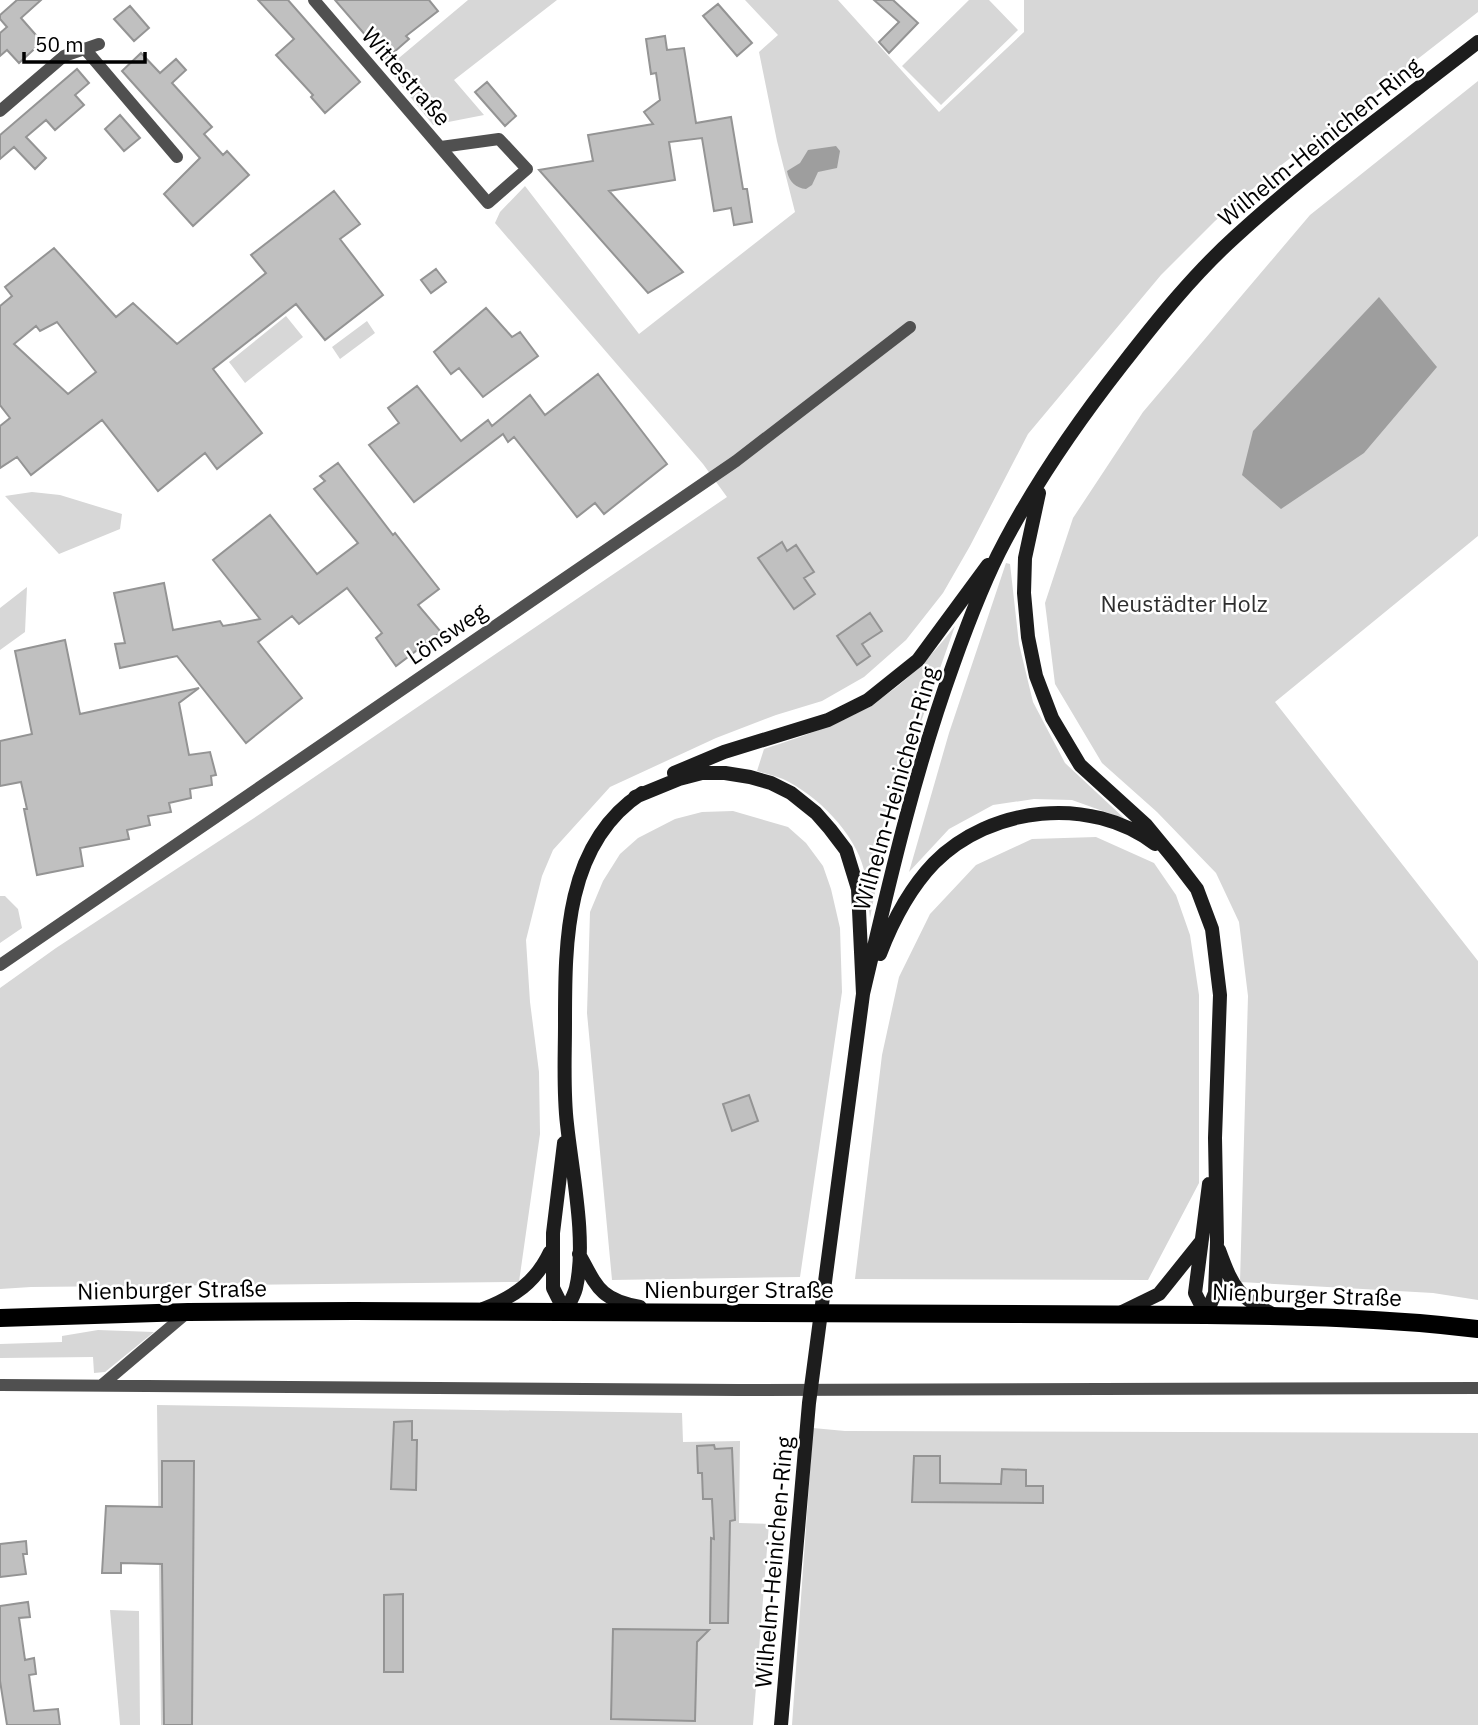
<svg xmlns="http://www.w3.org/2000/svg" width="1478" height="1725" font-family="'IBM Plex Sans',sans-serif">
<style>
.green{fill:#d7d7d7}
.water{fill:#9e9e9e}
.building{fill:#c0c0c0;stroke:#949494;stroke-width:2;fill-rule:evenodd}
.lines{fill:none;stroke-linecap:round;stroke-linejoin:round}
.street{stroke:#505050;stroke-width:12}
.secondary{stroke:#1d1d1d;stroke-width:14}
.primary{stroke:#000;stroke-width:18}
.labels{text-anchor:middle;dominant-baseline:central;stroke-width:5;stroke-linejoin:round;paint-order:stroke}
.street-label{font-size:23px;fill:#000;stroke:#fff}
.park-label{font-size:23px;fill:#2e2e2e;stroke:#fff}
</style>
<rect width="100%" height="100%" fill="#fff"/>
<path class="green" d="M 468,0 L 557,0 L 454,80 L 484,115 L 433,125 L 387,68 Z
M 745,0 L 838,0 L 939,112 L 1024,32 L 1024,0 L 1478,0 L 1478,12 L 1275,170 L 1215,221 L 1161,275 L 1028,434 L 970,546 L 943,593 L 906,640 L 864,677 L 822,701 L 776,715 L 716,738 L 610,787 L 553,850 L 542,876 L 526,940 L 530,1002 L 539,1072 L 540,1134 L 519,1282 L 31,1287 L 0,1289 L 0,988 L 56,948 L 260,814 L 727,497 L 703,464 L 495,223 L 500,212 L 525,186 L 639,334 L 795,212 L 777,141 L 759,52 L 778,35 Z
M 969,0 L 989,0 L 1018,30 L 941,105 L 902,66 Z
M 1478,81 L 1478,536 L 1275,702 L 1478,961 L 1478,1300 L 1433,1293 L 1240,1282 L 1248,996 L 1239,922 L 1216,873 L 1157,812 L 1102,763 L 1055,684 L 1045,603 L 1073,518 L 1143,412 L 1310,215 Z
M 286,316 L 303,337 L 245,383 L 229,362 Z
M 367,321 L 375,333 L 340,359 L 332,347 Z
M 32,492 L 60,495 L 122,514 L 120,529 L 59,554 L 5,496 Z
M 1006,563 L 1010,564 L 1019,644 L 1033,702 L 1065,763 L 1125,819 L 1072,800 L 1034,799 L 993,805 L 949,829 L 909,872 L 949,733 Z
M 27,587 L 25,632 L 0,650 L 0,608 Z
M 955,626 L 899,784 L 884,846 L 870,918 C 868,902 867,886 864,870 C 855,833 817,795 783,779 C 775,776 766,774 757,771 L 764,749 C 854,720 896,701 955,626 Z
M 733,811 L 788,827 L 806,843 L 823,866 L 831,889 L 840,928 L 842,992 L 800,1277 L 612,1280 L 587,1013 L 590,912 L 603,881 L 620,854 L 638,838 L 675,819 L 702,812 Z
M 1096,837 L 1154,863 L 1176,895 L 1190,935 L 1199,995 L 1199,1183 L 1148,1280 L 855,1279 L 882,1055 L 899,977 L 930,914 L 976,865 L 1032,839 Z
M 0,896 L 5,896 L 18,909 L 22,928 L 0,943 Z
M 98,1330 L 154,1332 L 105,1372 L 94,1373 L 93,1357 L 0,1358 L 0,1344 L 62,1342 L 62,1336 Z
M 157,1405 L 682,1413 L 683,1442 L 740,1441 L 739,1523 L 769,1524 L 753,1725 L 161,1725 Z
M 813,1428 L 845,1431 L 1478,1433 L 1478,1725 L 792,1725 Z
M 110,1610 L 139,1611 L 140,1725 L 120,1725 Z"/>
<path class="water" d="M 836,146 L 840,151 L 837,168 L 818,172 L 812,185 L 806,189 C 796,188 789,182 787,171 L 800,163 L 808,150 Z
M 1379,297 L 1437,367 L 1364,453 L 1281,509 L 1242,475 L 1253,431 Z"/>
<path class="building" d="M 17,0 L 41,0 L 21,18 L 42,42 L 19,63 L 7,50 L 0,56 L 0,33 L 7,27 L 0,19 L 0,15 Z
M 258,0 L 288,0 L 360,82 L 325,113 L 311,97 L 313,95 L 276,55 L 294,39 Z
M 335,0 L 429,0 L 438,11 L 406,36 L 409,39 L 386,59 Z
M 874,0 L 893,0 L 918,23 L 889,53 L 879,42 L 899,22 Z
M 718,4 L 752,43 L 737,56 L 703,16 Z
M 130,6 L 149,28 L 134,41 L 114,19 Z
M 665,36 L 667,50 L 684,48 L 696,123 L 731,117 L 743,189 L 747,189 L 752,222 L 734,225 L 731,208 L 714,211 L 702,138 L 669,142 L 675,180 L 609,191 L 683,272 L 648,293 L 539,170 L 593,161 L 588,135 L 653,124 L 644,112 L 660,100 L 656,73 L 651,74 L 646,39 Z
M 141,53 L 160,73 L 176,59 L 186,70 L 172,83 L 212,127 L 204,134 L 223,155 L 227,151 L 249,175 L 193,226 L 164,194 L 200,158 L 122,71 Z
M 77,69 L 89,83 L 75,95 L 84,105 L 55,130 L 46,120 L 26,137 L 46,158 L 35,169 L 14,147 L 0,159 L 0,135 Z
M 487,82 L 516,116 L 505,126 L 475,92 Z
M 120,115 L 140,138 L 124,151 L 105,129 Z
M 334,191 L 360,224 L 340,239 L 383,295 L 325,340 L 296,304 L 213,369 L 262,433 L 217,469 L 205,453 L 158,491 L 102,420 L 31,475 L 17,457 L 0,468 L 0,426 L 10,418 L 0,405 L 0,306 L 12,296 L 5,287 L 54,248 L 116,317 L 133,303 L 177,344 L 266,273 L 251,255 ZM 57,322 L 96,372 L 68,394 L 14,344 L 36,326 L 40,331 Z
M 436,269 L 446,282 L 431,293 L 421,280 Z
M 486,308 L 512,337 L 520,332 L 538,356 L 483,397 L 459,368 L 451,374 L 434,352 Z
M 598,374 L 667,464 L 604,514 L 595,503 L 577,517 L 514,437 L 508,442 L 503,434 L 414,502 L 369,445 L 399,423 L 388,408 L 417,386 L 461,441 L 488,420 L 492,426 L 530,395 L 545,415 Z
M 338,463 L 393,535 L 395,533 L 439,589 L 418,605 L 441,632 L 396,666 L 376,638 L 382,633 L 347,588 L 299,624 L 292,616 L 258,642 L 302,698 L 246,743 L 177,656 L 120,668 L 115,644 L 125,643 L 114,593 L 164,583 L 173,630 L 220,621 L 223,626 L 235,624 L 260,619 L 213,560 L 270,515 L 317,574 L 358,543 L 314,489 L 325,481 L 320,476 Z
M 782,542 L 787,551 L 796,545 L 814,572 L 804,578 L 815,594 L 794,609 L 758,558 Z
M 870,613 L 882,631 L 862,644 L 870,656 L 857,665 L 837,636 Z
M 65,640 L 80,714 L 199,688 L 179,703 L 189,755 L 210,752 L 216,775 L 211,776 L 212,785 L 190,789 L 191,798 L 169,803 L 171,812 L 148,816 L 150,825 L 127,830 L 129,839 L 80,848 L 83,866 L 37,875 L 24,809 L 27,809 L 21,782 L 0,786 L 0,741 L 32,734 L 15,651 Z
M 749,1095 L 758,1121 L 732,1131 L 723,1104 Z
M 412,1421 L 412,1440 L 417,1440 L 416,1490 L 391,1489 L 394,1422 Z
M 714,1445 L 715,1449 L 732,1448 L 735,1520 L 730,1521 L 728,1623 L 710,1623 L 711,1538 L 714,1539 L 712,1499 L 703,1499 L 702,1473 L 698,1473 L 697,1446 Z
M 914,1456 L 940,1456 L 940,1483 L 1001,1484 L 1002,1469 L 1026,1470 L 1026,1486 L 1043,1486 L 1043,1503 L 912,1502 Z
M 162,1461 L 194,1461 L 192,1725 L 164,1725 L 162,1564 L 121,1563 L 121,1573 L 102,1573 L 106,1506 L 162,1507 Z
M 26,1541 L 27,1554 L 23,1554 L 26,1574 L 0,1577 L 0,1544 Z
M 403,1594 L 403,1672 L 384,1672 L 384,1595 Z
M 28,1602 L 30,1617 L 19,1618 L 25,1660 L 34,1658 L 36,1674 L 29,1675 L 34,1711 L 58,1709 L 60,1725 L 7,1725 L 0,1681 L 0,1606 Z
M 613,1629 L 709,1630 L 697,1642 L 695,1721 L 611,1719 Z"/>
<g class="lines">
<path class="street" d="M 314,0 L 488,203 L 527,169 L 499,139 L 441,147
M 85,49 L 177,157
M 0,111 L 64,56 L 99,44
M 0,965 L 736,461 L 910,327
M 103,1384 L 188,1312
M 0,1385 L 738,1390 L 1478,1388"/>
<path class="secondary" d="M 1039,493 L 1025,558 L 1024,593 L 1028,637 L 1036,676 L 1052,718 L 1080,765 L 1146,825 L 1174,859 L 1197,889 L 1212,929 L 1220,995 L 1215,1138 L 1217,1242 L 1215,1293 L 1206,1315
M 674,773 L 724,752 L 828,720 L 868,700 L 918,660 L 988,565
M 635,797 L 679,779 L 702,773 L 725,773 L 750,777 L 771,783 L 791,793 L 816,813 L 830,829 L 846,850 L 858,889 L 863,994 L 809,1403 L 781,1725
M 880,954 C 893,920 909,889 934,863 C 990,806 1091,795 1155,844
M 863,994 C 889,883 914,773 953,665 C 968,623 984,580 1005,541 C 1038,479 1079,420 1122,365 C 1157,320 1193,275 1235,237 C 1311,167 1396,106 1478,42
M 564,1143 L 553,1233 L 553,1288 L 565,1312
M 1219,1250 C 1234,1291 1238,1296 1276,1316
M 579,1254 C 597,1287 600,1300 640,1307
M 483,1309 C 514,1297 536,1282 550,1252
M 565,1312 C 569,1304 574,1296 576,1288 C 587,1241 572,1172 567,1124 C 563,1091 565,1057 565,1023 C 565,941 565,843 642,793
M 1120,1313 L 1159,1294 L 1200,1243
M 1206,1315 L 1195,1293 L 1209,1184"/>
<path class="primary" d="M 0,1318 L 188,1312 L 354,1311 L 1206,1315 C 1297,1316 1387,1318 1478,1329"/>
</g>
<g class="labels">
<g class="street-label">
<text transform="translate(407 76) rotate(49)">Wittestraße</text>
<text transform="translate(1319 141) rotate(-39)">Wilhelm-Heinichen-Ring</text>
<text transform="translate(446 633) rotate(-34)">Lönsweg</text>
<text transform="translate(895 788) rotate(-74)">Wilhelm-Heinichen-Ring</text>
<text transform="translate(172 1289) rotate(-1)">Nienburger Straße</text>
<text x="739" y="1289">Nienburger Straße</text>
<text transform="translate(1307 1294) rotate(2)">Nienburger Straße</text>
<text transform="translate(773 1562) rotate(-85)">Wilhelm-Heinichen-Ring</text>
</g>
<g class="park-label">
<text x="1184" y="603">Neustädter Holz</text>
</g>
</g>
<path d="M24 52v10h121v-10" fill="none" stroke="#000000" stroke-width="3.5"/>
<text x="35" y="52" font-size="21" fill="#000000" stroke="#ffffff" stroke-width="5" paint-order="stroke">50 m</text>
</svg>
